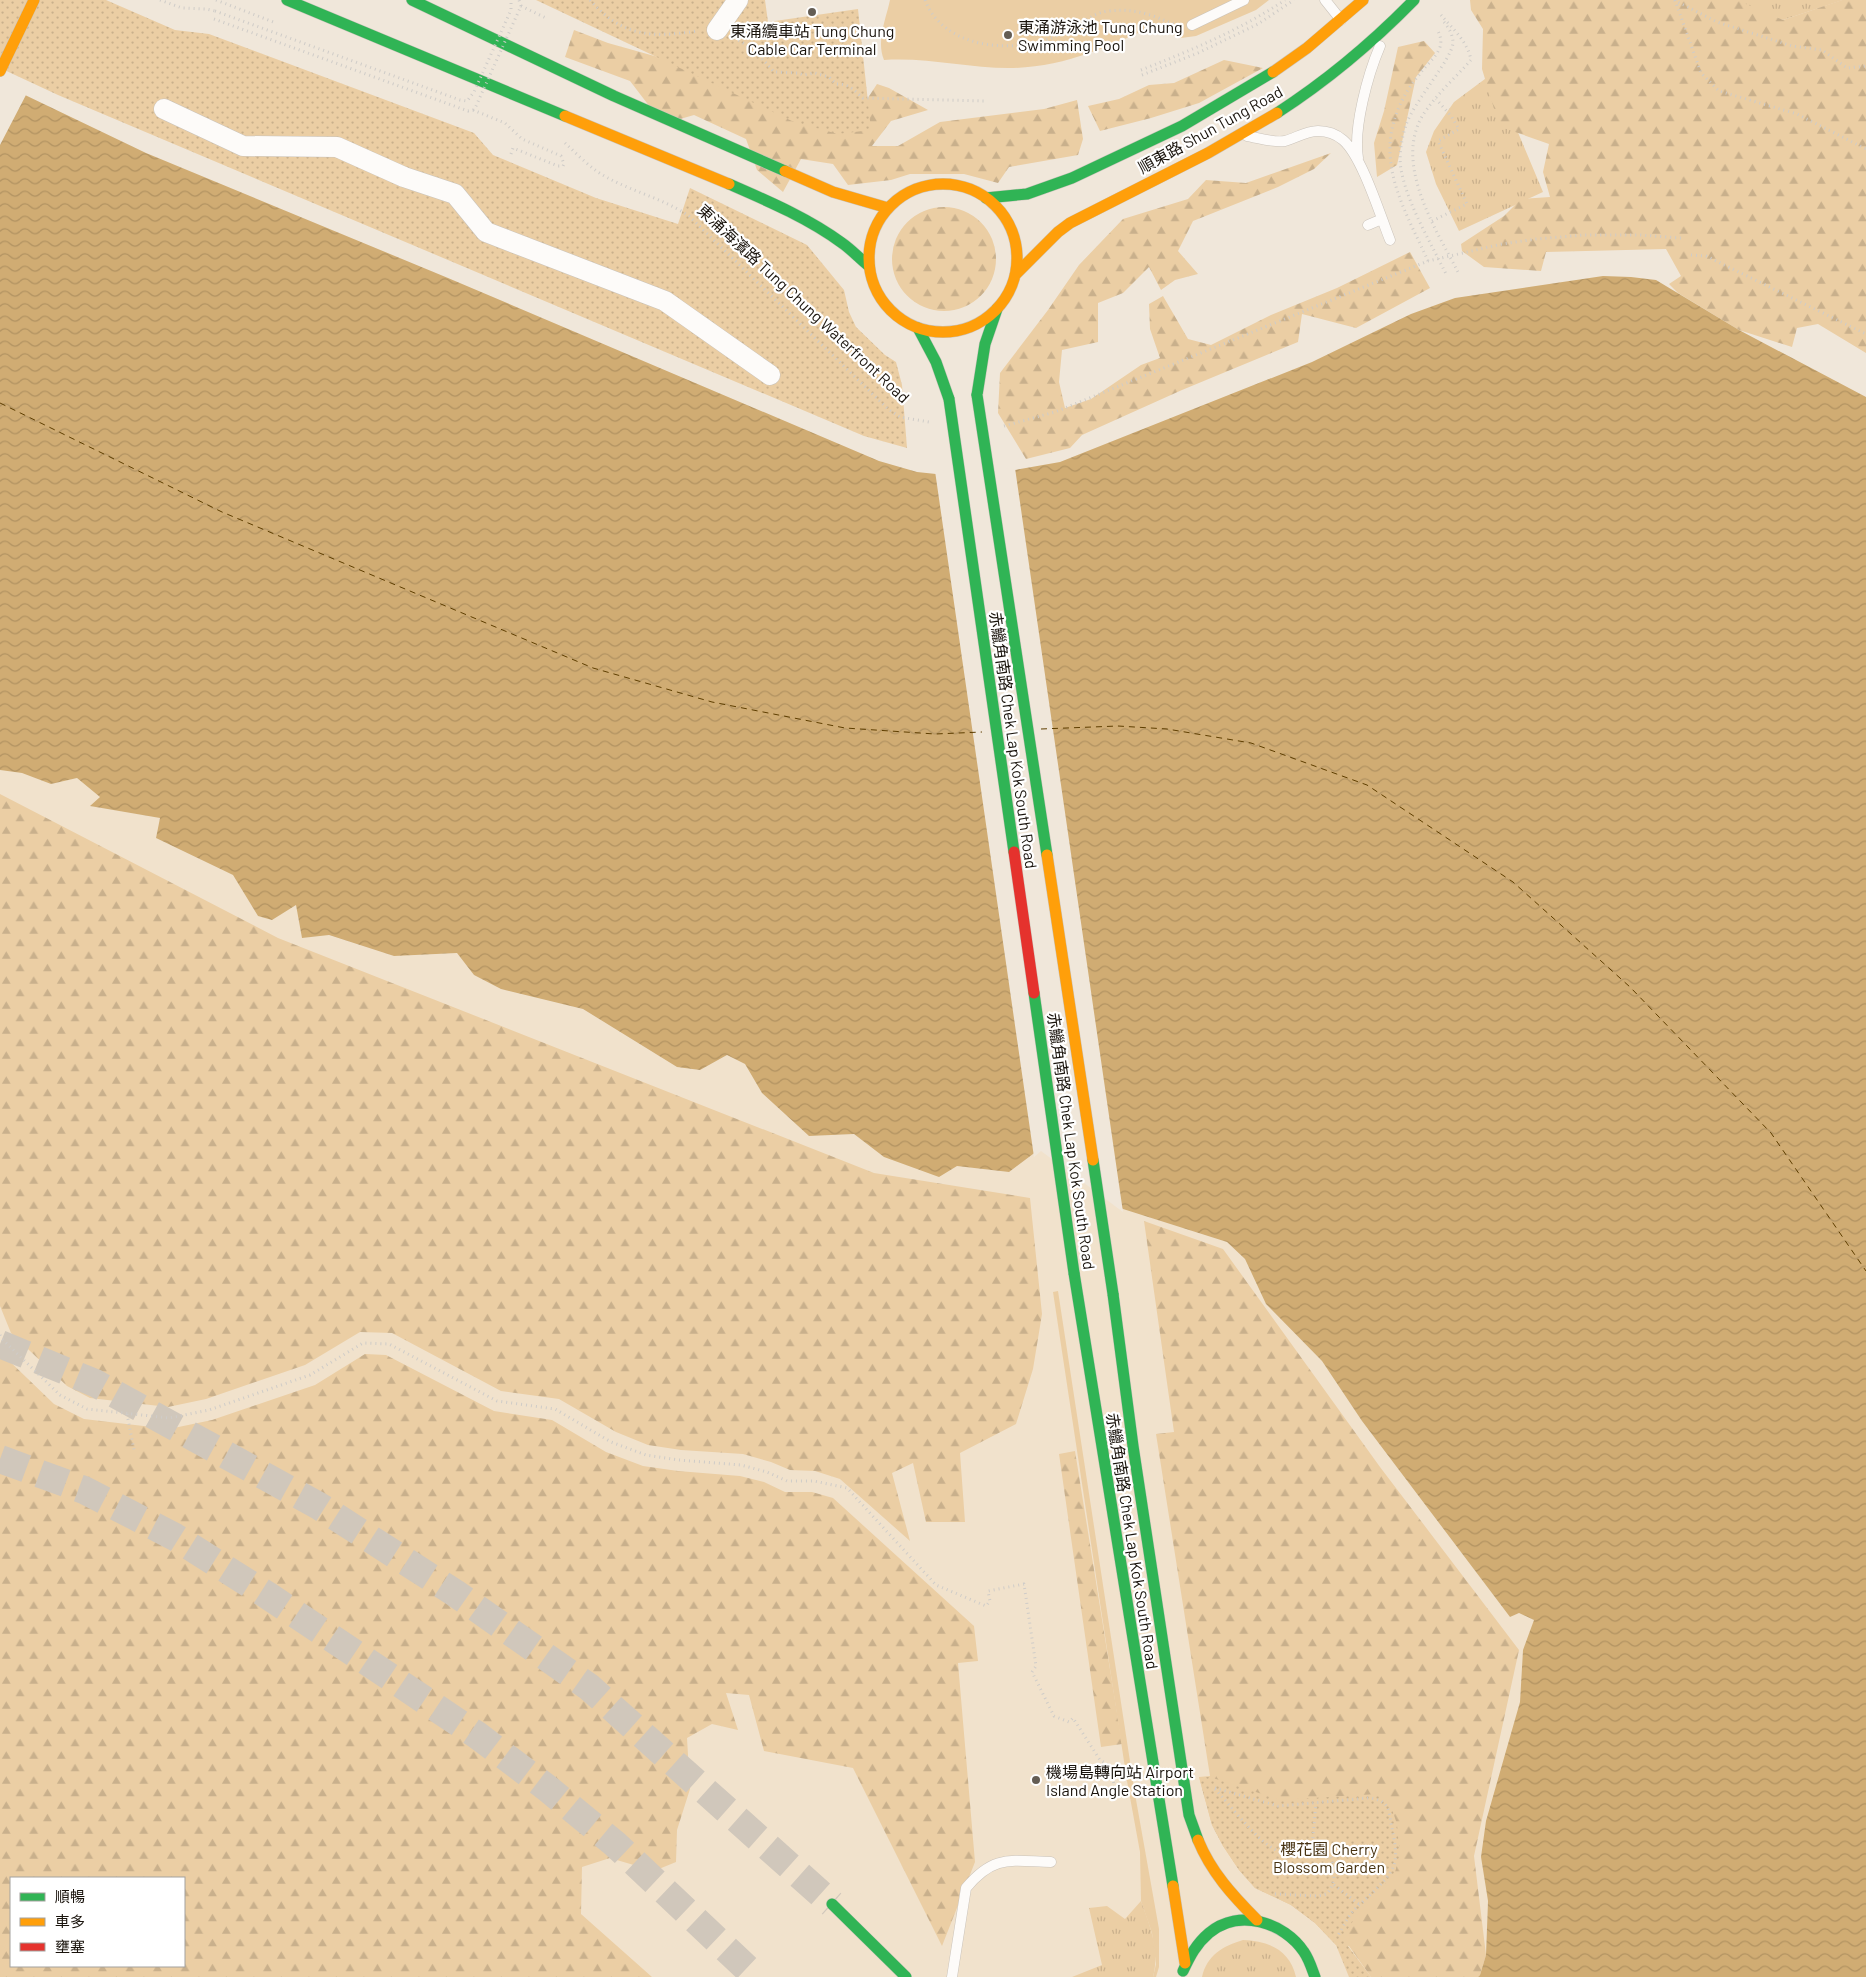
<svg xmlns="http://www.w3.org/2000/svg" width="1866" height="1977" font-family="Barlow,'Noto Sans TC',sans-serif">
<style>
.built{fill:#f1e2cc;fill-rule:evenodd}
.grass{fill:url(#grass-tufts)}
.forest{fill:url(#forest-firs);fill-rule:evenodd}
.park{fill:url(#park-dots)}
.pitch{fill:#ebcea4}
.water{fill:url(#water-waves)}
.pier{fill:#f0e7da}
.lines{fill:none;stroke-linecap:round;stroke-linejoin:round}
.ferry{stroke:#5e3e00;stroke-width:1;stroke-dasharray:6 5;stroke-linecap:butt}
.highway-tunnel{stroke:#d0c7bb;stroke-width:28;stroke-dasharray:28 14;stroke-linecap:butt}
.lane-casing{stroke:#cac3ba;stroke-width:11}
.street-casing{stroke:#cac3ba;stroke-width:21}
.fast-casing{stroke:#cac3ba;stroke-width:12}
.slow-casing{stroke:#cac3ba;stroke-width:12}
.path{stroke:#cfccc8;stroke-width:3;stroke-dasharray:1 4;stroke-linecap:butt}
.lane{stroke:#fdfbf9;stroke-width:10}
.street{stroke:#fdfbf9;stroke-width:20}
.fast{stroke:#30b455;stroke-width:11}
.slow{stroke:#ff9f0a;stroke-width:11}
.fast-bridge-casing{stroke:#cac3ba;stroke-width:12;stroke-linecap:butt}
.slow-bridge-casing{stroke:#cac3ba;stroke-width:12;stroke-linecap:butt}
.jam-bridge-casing{stroke:#cac3ba;stroke-width:12;stroke-linecap:butt}
.path-bridge{stroke:#cfccc8;stroke-width:3;stroke-dasharray:1 4;stroke-linecap:butt}
.fast-bridge{stroke:#30b455;stroke-width:11}
.slow-bridge{stroke:#ff9f0a;stroke-width:11}
.jam-bridge{stroke:#e5322d;stroke-width:11}
.poi-dot{fill:#645d54;stroke:#fff;stroke-width:2}
.labels{text-anchor:middle;dominant-baseline:central;stroke-width:4.5;stroke-linejoin:round;paint-order:stroke}
.poi-label{font-size:16px;fill:#19130c;stroke:#fff;text-anchor:start}
.street-label{font-size:16px;fill:#19130c;stroke:#fff}
.park-label{font-size:16px;fill:#473211;stroke:#fff}
</style>
<defs>
<pattern id="grass-tufts" width="24" height="20" patternUnits="userSpaceOnUse" patternTransform="scale(1.25)"><rect width="24" height="20" fill="#ebcea4"/><path d="M3 7l-1-3M5 7V3M7 7l1-3M15 17l-1-3M17 17v-4M19 17l1-3" fill="none" stroke="#c9b08c"/></pattern>
<pattern id="forest-firs" width="22" height="20" patternUnits="userSpaceOnUse" patternTransform="scale(1.25)"><rect width="22" height="20" fill="#ebcea4"/><path d="M5 1l3.5 6h-7zM16 11l3.5 6h-7z" fill="#c9b08c"/></pattern>
<pattern id="park-dots" width="8" height="8" patternUnits="userSpaceOnUse" patternTransform="scale(1.25)"><rect width="8" height="8" fill="#ebcea4"/><path d="M2 2h.1M6 6h.1" fill="none" stroke="#c9b08c" stroke-width="1.8" stroke-linecap="round"/></pattern>
<pattern id="water-waves" width="16" height="10" patternUnits="userSpaceOnUse" patternTransform="scale(1.25)"><rect width="16" height="10" fill="#d0ac73"/><path d="M0 5q4-4 8 0t8 0" fill="none" stroke="#b29362"/></pattern>
</defs>
<rect width="100%" height="100%" fill="#f0e7da"/>
<path class="built" d="M 0,770 L 22,773 L 51,784 L 77,778 L 100,797 L 91,806 L 160,818 L 156,838 L 233,875 L 258,916 L 272,920 L 296,904 L 302,938 L 328,935 L 394,956 L 457,953 L 474,975 L 501,989 L 583,1009 L 677,1067 L 700,1070 L 727,1055 L 745,1064 L 762,1093 L 809,1136 L 854,1134 L 884,1157 L 1009,1172 L 1041,1148 L 1123,1209 L 1227,1242 L 1245,1259 L 1266,1304 L 1322,1361 L 1362,1421 L 1510,1617 L 1519,1613 L 1535,1620 L 1523,1650 L 1520,1702 L 1481,1857 L 1488,1901 L 1486,1955 L 1478,1977 L 0,1977 ZM 11,1878 L 184,1878 L 184,1966 L 11,1966 Z"/>
<path class="grass" d="M 1728,0 L 1843,0 L 1783,20 Z
M 1493,73 L 1543,192 L 1459,231 L 1436,184 L 1426,152 L 1434,131 L 1454,102 Z
M 1141,1901 C 1150,1926 1160,1950 1153,1977 L 1072,1977 L 1102,1965 L 1089,1908 L 1107,1906 L 1125,1919 Z
M 1243,1940 C 1269,1941 1290,1950 1296,1977 L 1202,1977 C 1207,1955 1223,1946 1243,1940 Z"/>
<path class="forest" d="M 1470,0 L 1737,0 L 1783,20 L 1842,0 L 1866,0 L 1866,353 L 1818,324 L 1797,328 L 1792,347 L 1739,330 L 1678,293 L 1669,284 L 1681,276 L 1666,249 L 1546,252 L 1541,271 L 1484,267 L 1462,251 L 1461,244 L 1504,216 L 1521,199 L 1550,197 L 1543,172 L 1549,144 L 1501,127 L 1495,112 L 1482,69 L 1483,29 L 1471,10 Z
M 574,30 L 608,43 L 858,113 L 877,84 L 889,88 L 928,110 L 891,121 L 872,146 L 898,146 L 940,122 L 1044,109 L 1077,100 L 1083,139 L 1078,155 L 1009,167 L 998,183 L 964,174 L 910,174 L 891,180 L 848,185 L 833,164 L 801,159 L 783,192 L 757,170 L 746,139 L 694,115 L 663,124 L 630,81 L 565,57 Z
M 1424,41 L 1435,53 L 1416,77 L 1397,165 L 1377,177 L 1374,143 L 1384,111 L 1398,47 Z
M 1224,60 L 1263,68 L 1199,103 L 1151,118 L 1100,131 L 1088,106 L 1119,99 L 1149,85 L 1174,83 Z
M 1331,153 L 1314,169 L 1278,187 L 1193,221 L 1178,251 L 1198,274 L 1175,280 L 1161,290 L 1149,267 L 1123,293 L 1098,303 L 1098,342 L 1062,350 L 1059,382 L 1065,408 L 1091,399 L 1141,365 L 1160,358 L 1150,329 L 1149,304 L 1163,296 L 1188,339 L 1211,345 L 1271,315 L 1337,288 L 1410,252 L 1430,288 L 1356,328 L 1302,314 L 1298,342 L 1182,390 L 1082,435 L 1070,448 L 1026,459 L 998,413 L 1000,373 L 1048,310 L 1079,265 L 1123,219 L 1188,199 L 1206,180 L 1246,183 Z
M892 259a52 52 0 1 1 104 0a52 52 0 1 1-104 0Z
M 0,794 L 278,938 L 874,1173 L 1030,1198 L 1042,1314 L 1033,1369 L 1016,1424 L 960,1453 L 965,1522 L 926,1522 L 913,1463 L 892,1473 L 910,1541 L 840,1479 L 815,1471 L 790,1470 L 771,1462 L 743,1454 L 681,1450 L 648,1445 L 616,1432 L 559,1399 L 501,1391 L 392,1333 L 360,1332 L 305,1365 L 206,1399 L 168,1407 L 90,1398 L 67,1386 L 11,1333 L 0,1306 Z
M 1144,1221 L 1223,1249 L 1380,1467 L 1519,1650 L 1474,1856 L 1486,1955 L 1480,1975 L 1478,1977 L 1371,1977 L 1349,1946 L 1336,1945 L 1315,1923 L 1291,1905 L 1255,1888 L 1239,1870 L 1223,1846 L 1212,1825 L 1199,1777 L 1210,1776 L 1156,1434 L 1174,1432 Z
M 0,1352 L 54,1404 L 84,1419 L 169,1429 L 212,1420 L 315,1385 L 365,1354 L 386,1355 L 494,1411 L 552,1420 L 606,1452 L 643,1466 L 678,1471 L 740,1476 L 764,1482 L 785,1492 L 812,1492 L 833,1498 L 974,1626 L 978,1661 L 958,1663 L 975,1862 L 942,1946 L 853,1768 L 764,1751 L 749,1695 L 726,1693 L 738,1730 L 712,1724 L 687,1738 L 690,1789 L 677,1830 L 676,1862 L 654,1871 L 610,1858 L 582,1867 L 581,1914 L 652,1977 L 0,1977 ZM 11,1878 L 184,1878 L 184,1966 L 11,1966 Z
M 1075,1451 L 1122,1744 L 1101,1747 L 1059,1454 Z"/>
<path class="park" d="M 0,0 L 106,0 L 175,30 L 209,34 L 474,133 L 493,155 L 596,198 L 678,224 L 690,188 L 807,245 L 844,290 L 849,312 L 856,327 L 885,355 L 896,362 L 902,385 L 907,448 L 864,436 L 58,95 L 0,68 Z
M 536,0 L 765,0 L 768,22 L 858,9 L 871,130 L 838,134 L 794,122 Z
M 1199,1777 L 1210,1777 L 1280,1800 L 1377,1794 L 1384,1796 L 1391,1806 L 1397,1824 L 1400,1856 L 1395,1872 L 1377,1894 L 1357,1915 L 1342,1938 L 1371,1977 L 1349,1977 L 1336,1945 L 1315,1923 L 1291,1905 L 1255,1888 L 1239,1870 L 1223,1846 L 1212,1825 Z"/>
<path class="pitch" d="M 890,0 L 1269,0 L 1256,10 L 1196,36 L 1181,38 L 1170,34 L 1158,24 C 1110,46 1063,68 1009,68 C 968,68 925,57 884,60 C 876,41 886,19 890,0 Z
M 1058,1291 L 1135,1794 L 1159,1929 L 1159,1967 L 1156,1977 L 1153,1977 L 1156,1964 L 1152,1933 L 1141,1901 L 1140,1852 L 1127,1781 L 1053,1292 Z"/>
<path class="water" d="M 0,83 L 146,153 L 448,278 L 879,461 L 917,472 L 936,474 L 1015,470 L 1060,462 L 1312,362 L 1411,314 L 1455,298 L 1603,276 L 1631,277 L 1656,280 L 1739,330 L 1866,397 L 1866,1977 L 1478,1977 L 1480,1975 L 1486,1955 L 1488,1901 L 1481,1857 L 1486,1821 L 1520,1702 L 1523,1650 L 1534,1620 L 1519,1613 L 1510,1617 L 1362,1421 L 1322,1361 L 1266,1304 L 1245,1259 L 1227,1242 L 1123,1209 L 1041,1148 L 1009,1172 L 957,1166 L 939,1177 L 884,1157 L 854,1134 L 809,1136 L 762,1093 L 745,1064 L 727,1055 L 700,1070 L 677,1067 L 583,1009 L 501,989 L 474,975 L 457,953 L 394,956 L 329,935 L 302,938 L 296,905 L 272,920 L 258,916 L 233,875 L 156,838 L 160,818 L 90,806 L 100,797 L 77,778 L 51,784 L 22,773 L 0,770 Z"/>
<path class="pier" d="M 0,81 L 27,93 L 0,145 Z
M 1015,468 L 1123,1212 L 1041,1151 L 1034,1157 L 935,471 Z"/>
<g class="lines">
<path class="ferry" d="M 0,403 L 222,512 L 593,668 L 712,702 L 845,728 L 935,734 L 982,732
M 1041,729 L 1118,726 L 1167,729 L 1251,743 L 1367,785 L 1513,882 L 1630,987 L 1771,1133 L 1866,1271"/>
<path class="highway-tunnel" d="M 0,1344 L 95,1383 L 319,1506 L 455,1593 L 589,1687 L 832,1904
M 0,1459 L 84,1490 L 175,1537 L 267,1595 L 477,1735 L 547,1788 L 615,1844 L 756,1977"/>
<defs>
<path id="lane" d="M 1325,0 L 1341,20
M 1192,25 L 1244,0
M 1247,136 C 1259,138 1273,143 1285,141 C 1296,138 1306,131 1318,131 C 1327,131 1336,134 1343,140 C 1362,156 1380,215 1390,240
M 1358,158 C 1353,128 1368,74 1380,46
M 1368,225 L 1382,219
M 952,1977 L 966,1888 C 994,1854 1011,1861 1051,1862"/>
<path id="street" d="M 717,30 L 738,0
M 164,109 L 243,146 L 337,147 L 404,177 L 455,194 L 486,232 L 665,301 L 770,375"/>
<path id="fast" d="M 287,0 L 565,116
M 412,0 L 614,96 L 785,171
M 1277,113 C 1328,80 1371,44 1414,0
M 729,184 C 768,201 808,218 842,243 C 852,250 860,259 869,266
M 986,198 L 1027,194 L 1072,178 L 1182,126 L 1273,72
M 918,328 L 936,362 L 949,399
M 977,395 L 985,344 L 997,309
M 1074,1273 L 1173,1886
M 1113,1294 L 1133,1446 L 1189,1815 L 1198,1840
M 832,1904 L 906,1977
M 1183,1971 C 1190,1956 1196,1944 1209,1933 C 1239,1908 1284,1922 1304,1952 C 1309,1959 1312,1969 1315,1977"/>
<path id="slow" d="M 0,71 L 34,0
M 1273,72 L 1307,48 L 1363,0
M 565,116 L 729,184
M 785,171 L 833,192 L 888,208
M869 258a74 74 0 1 1 148 0a74 74 0 1 1-148 0Z
M 1015,275 L 1058,232 L 1070,223 L 1208,153 L 1277,113
M 1198,1840 C 1211,1872 1233,1896 1257,1920
M 1173,1886 L 1185,1963"/>
</defs>
<use href="#lane" class="lane-casing"/>
<use href="#street" class="street-casing"/>
<use href="#fast" class="fast-casing"/>
<use href="#slow" class="slow-casing"/>
<path class="path" d="M 160,0 L 182,8 L 206,9 L 215,11
M 216,0 L 276,23
M 590,0 C 622,37 652,38 697,31
M 925,0 C 944,49 1011,54 1054,37 C 1062,33 1071,30 1078,26 C 1088,19 1096,12 1109,11 C 1124,9 1139,11 1153,16 C 1162,19 1170,23 1178,25
M 1674,0 L 1717,22 L 1792,46 L 1822,50 L 1847,68 L 1866,66
M 1675,0 L 1701,73 L 1719,91 L 1797,114 L 1866,149
M 521,6 L 546,18
M 1441,15 C 1452,28 1468,42 1471,60 C 1457,76 1440,91 1427,109 C 1390,158 1434,226 1458,272
M 1444,22 C 1449,28 1453,35 1453,43 C 1452,59 1413,103 1406,125 C 1401,140 1398,159 1402,174 C 1409,207 1432,245 1447,276
M 734,38 C 751,46 762,58 774,72 L 799,73 L 803,75 L 815,73 L 829,77 L 836,84 C 848,83 855,91 863,98 L 984,101
M 1141,70 C 1192,50 1240,30 1285,0
M 1142,75 L 1198,53 L 1258,24 L 1294,0
M 473,110 L 505,123 L 522,139 L 561,156 L 564,164 L 563,166 L 558,166 L 513,148 L 511,154
M 565,143 C 578,155 592,170 608,178 C 634,192 664,199 689,216 L 888,409 L 900,417 L 929,422
M 1432,221 L 1467,204 L 1438,141 L 1459,129 L 1451,116 L 1436,99
M 1691,255 L 1706,256 L 1866,334
M 1428,261 C 1407,214 1377,167 1396,115 C 1401,100 1409,87 1419,75 C 1425,66 1436,58 1440,47 C 1442,40 1440,35 1437,29
M 1004,426 L 1055,412 L 1428,261 L 1502,244 L 1536,239 L 1584,235 L 1640,235 L 1681,238
M 0,1335 L 2,1339 L 60,1395 L 87,1409 L 169,1418 L 209,1410 L 310,1375 L 363,1343 L 389,1344 L 497,1401 L 555,1409 L 611,1442 L 646,1455 L 679,1460 L 741,1465 L 767,1472 L 787,1481 L 814,1481 L 847,1488 L 936,1585 L 986,1606 L 990,1601 L 988,1591 L 1024,1584 L 1036,1666 L 1032,1672 L 1054,1716 L 1069,1722 L 1073,1718 L 1100,1760 L 1110,1766 L 1115,1789 L 1134,1794
M 127,1414 L 134,1450
M 1215,1788 L 1278,1806 L 1369,1798 C 1386,1800 1389,1806 1391,1823 C 1393,1835 1398,1852 1394,1865 C 1389,1880 1365,1899 1353,1911 C 1347,1918 1342,1929 1337,1937
M 1215,1789 C 1230,1805 1258,1842 1276,1850 C 1293,1857 1328,1834 1333,1865 C 1335,1877 1334,1884 1327,1894 L 1318,1896 L 1274,1894
M 1312,1848 L 1316,1803
M 1334,1885 L 1360,1905"/>
<use href="#lane" class="lane"/>
<use href="#street" class="street"/>
<use href="#fast" class="fast"/>
<use href="#slow" class="slow"/>
<defs>
<path id="fast-bridge" d="M 977,395 L 1047,855
M 949,399 L 1014,852
M 1034,993 L 1074,1273
M 1093,1160 L 1113,1294"/>
<path id="slow-bridge" d="M 1047,855 L 1093,1160"/>
<path id="jam-bridge" d="M 1014,852 L 1034,993"/>
</defs>
<use href="#fast-bridge" class="fast-bridge-casing"/>
<use href="#slow-bridge" class="slow-bridge-casing"/>
<use href="#jam-bridge" class="jam-bridge-casing"/>
<path class="path-bridge" d="M 215,11 L 460,100 L 467,101 L 474,92 L 511,10 L 511,3 L 509,0
M 214,19 L 468,111 L 473,110 L 476,106 L 521,6 L 519,0"/>
<use href="#fast-bridge" class="fast-bridge"/>
<use href="#slow-bridge" class="slow-bridge"/>
<use href="#jam-bridge" class="jam-bridge"/>
</g>
<g class="poi-dot">
<circle cx="812" cy="12" r="5"/>
<circle cx="1008" cy="35" r="5"/>
<circle cx="1036" cy="1780" r="5"/>
</g>
<g class="labels">
<g class="poi-label">
<text x="1018" y="26">東涌游泳池 Tung Chung<tspan x="1018" dy="18">Swimming Pool</tspan></text>
<text x="812" y="30" text-anchor="middle">東涌纜車站 Tung Chung<tspan x="812" dy="18">Cable Car Terminal</tspan></text>
<text x="1046" y="1771">機場島轉向站 Airport<tspan x="1046" dy="18">Island Angle Station</tspan></text>
</g>
<g class="street-label">
<text transform="translate(1210 129) rotate(-29)">順東路 Shun Tung Road</text>
<text transform="translate(804 303) rotate(43)">東涌海濱路 Tung Chung Waterfront Road</text>
<text transform="translate(1014 740) rotate(82)">赤鱲角南路 Chek Lap Kok South Road</text>
<text transform="translate(1072 1141) rotate(82)">赤鱲角南路 Chek Lap Kok South Road</text>
<text transform="translate(1133 1541) rotate(81)">赤鱲角南路 Chek Lap Kok South Road</text>
</g>
<g class="park-label">
<text x="1329" y="1848">櫻花園 Cherry<tspan x="1329" dy="18">Blossom Garden</tspan></text>
</g>
</g>
<rect x="10" y="1877" width="175" height="90" fill="#ffffff" stroke="#a3a19e"/>
<rect x="20" y="1893" width="25" height="8" fill="#30b455" stroke="#a3a19e"/>
<text x="55" y="1902" font-size="15" fill="#19130c">順暢</text>
<rect x="20" y="1918" width="25" height="8" fill="#ff9f0a" stroke="#a3a19e"/>
<text x="55" y="1927" font-size="15" fill="#19130c">車多</text>
<rect x="20" y="1943" width="25" height="8" fill="#e5322d" stroke="#a3a19e"/>
<text x="55" y="1952" font-size="15" fill="#19130c">壅塞</text>
</svg>
